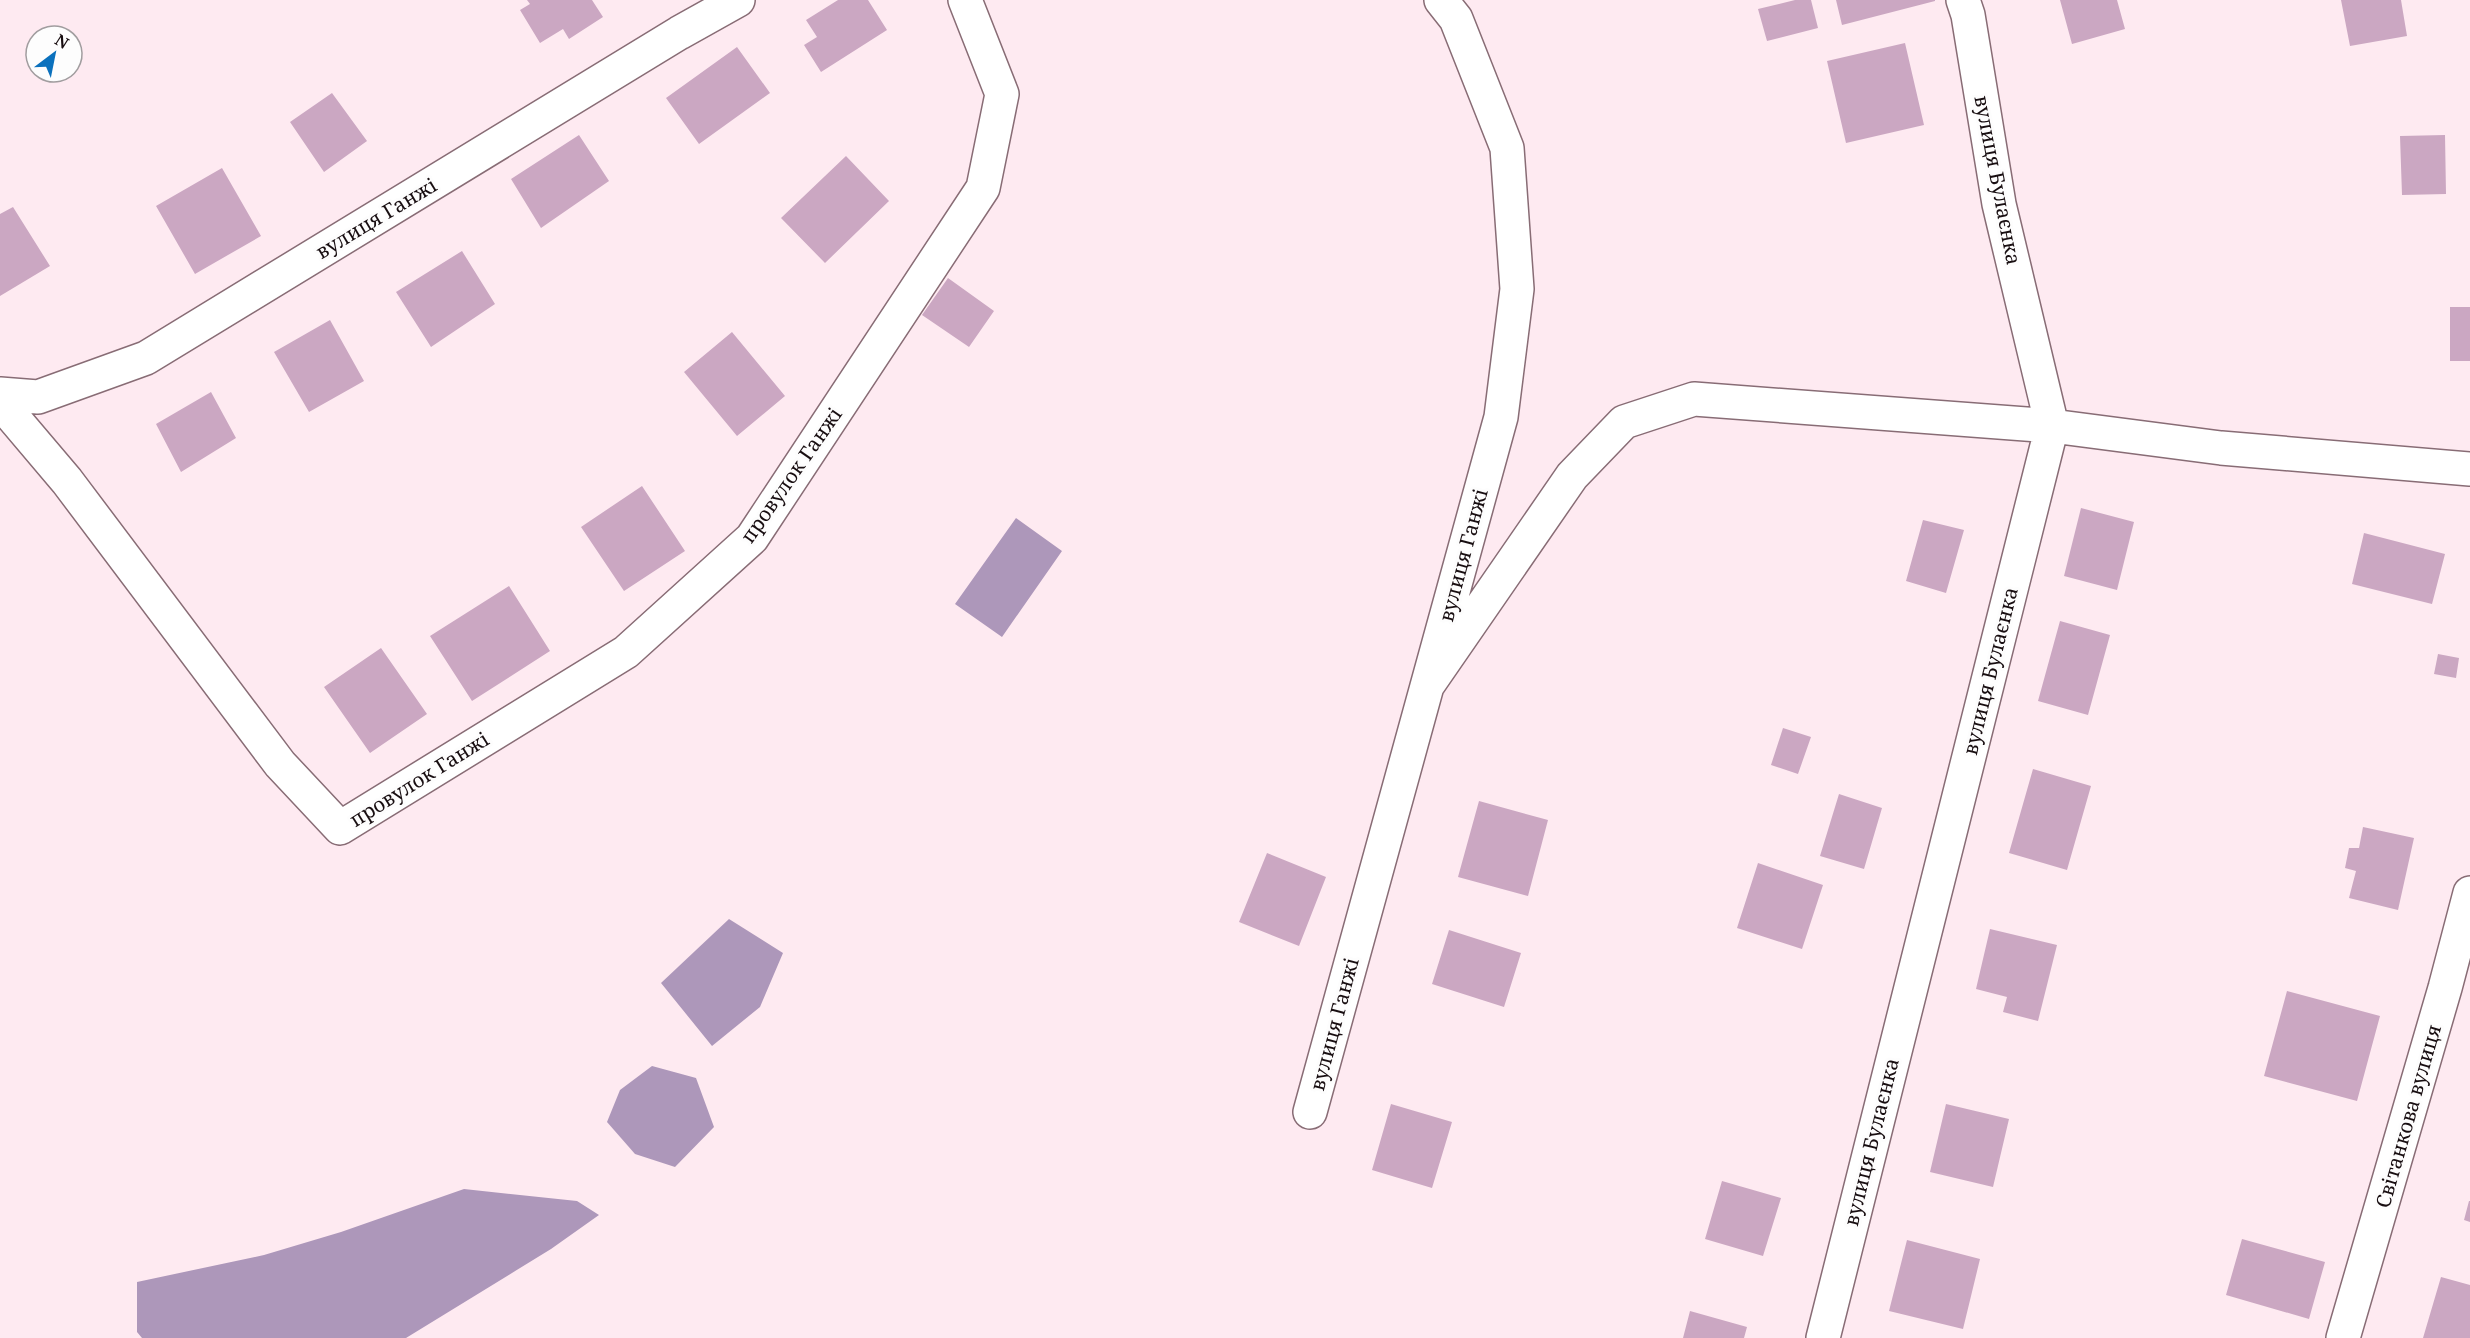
<svg xmlns="http://www.w3.org/2000/svg" width="2470" height="1338" font-family="'Noto Serif',serif">
<style>
.water{fill:#ad97ba}
.building{fill:#cba7c2}
.lines{fill:none;stroke-linecap:round;stroke-linejoin:round}
.street-casing{stroke:#886c75;stroke-width:36}
.secondary-casing{stroke:#886c75;stroke-width:36}
.street{stroke:#fff;stroke-width:33}
.secondary{stroke:#fff;stroke-width:33}
.labels{text-anchor:middle;dominant-baseline:central;stroke-width:6;stroke-linejoin:round;paint-order:stroke}
.street-label{font-size:20px;fill:#180e11;stroke:#fdfdfd}
</style>
<rect width="100%" height="100%" fill="#feeaf1"/>
<path class="water" d="M 1016,518 L 1062,551 L 1002,637 L 955,604 Z
M 729,919 L 783,953 L 760,1007 L 712,1046 L 661,983 Z
M 652,1066 L 696,1078 L 714,1127 L 675,1167 L 635,1154 L 607,1122 L 620,1090 Z
M 464,1189 L 577,1201 L 599,1215 L 551,1249 L 406,1338 L 142,1338 L 137,1332 L 137,1282 L 264,1255 L 341,1232 Z"/>
<path class="building" d="M 527,0 L 592,0 L 603,17 L 569,39 L 563,29 L 540,43 L 520,10 L 530,4 Z
M 838,0 L 868,0 L 887,30 L 821,72 L 804,45 L 817,37 L 806,20 Z
M 1795,0 L 1811,0 L 1818,28 L 1767,41 L 1758,9 Z
M 1836,0 L 1935,0 L 1935,1 L 1842,25 Z
M 2060,0 L 2117,0 L 2125,29 L 2072,44 Z
M 2341,0 L 2401,0 L 2407,36 L 2350,46 Z
M 1905,43 L 1924,125 L 1846,143 L 1827,61 Z
M 737,47 L 770,93 L 699,144 L 666,98 Z
M 332,93 L 367,141 L 324,172 L 290,122 Z
M 579,135 L 609,181 L 541,228 L 511,179 Z
M 2445,135 L 2446,194 L 2402,195 L 2400,136 Z
M 846,156 L 889,201 L 825,263 L 781,218 Z
M 222,168 L 261,236 L 195,274 L 156,206 Z
M 13,207 L 50,266 L 0,296 L 0,214 Z
M 462,251 L 495,304 L 431,347 L 396,292 Z
M 948,278 L 994,311 L 969,347 L 922,315 Z
M 2450,307 L 2470,307 L 2470,361 L 2450,361 Z
M 330,320 L 364,381 L 309,412 L 274,352 Z
M 732,332 L 785,396 L 737,436 L 684,372 Z
M 211,392 L 236,438 L 181,472 L 156,424 Z
M 642,486 L 685,551 L 624,591 L 581,527 Z
M 2081,508 L 2134,522 L 2117,590 L 2064,576 Z
M 1923,520 L 1964,530 L 1946,593 L 1906,581 Z
M 2364,533 L 2445,554 L 2432,604 L 2352,584 Z
M 509,586 L 550,651 L 472,701 L 430,636 Z
M 2060,621 L 2110,635 L 2088,715 L 2038,701 Z
M 381,648 L 427,714 L 370,753 L 324,687 Z
M 2438,654 L 2459,658 L 2456,678 L 2434,674 Z
M 1783,728 L 1811,737 L 1798,774 L 1771,765 Z
M 2033,769 L 2091,786 L 2067,870 L 2009,853 Z
M 1839,794 L 1882,808 L 1864,869 L 1820,856 Z
M 1479,801 L 1548,820 L 1528,896 L 1458,877 Z
M 2363,827 L 2414,838 L 2398,910 L 2349,898 L 2356,871 L 2345,868 L 2349,848 L 2359,848 Z
M 1267,853 L 1326,877 L 1299,946 L 1239,922 Z
M 1758,863 L 1823,885 L 1802,949 L 1737,928 Z
M 1990,929 L 2057,945 L 2038,1021 L 2003,1012 L 2007,997 L 1976,989 Z
M 1449,930 L 1521,953 L 1504,1007 L 1432,984 Z
M 2287,991 L 2380,1016 L 2357,1101 L 2264,1076 Z
M 1391,1104 L 1452,1122 L 1432,1188 L 1372,1170 Z
M 1946,1104 L 2009,1119 L 1993,1187 L 1930,1172 Z
M 1722,1181 L 1781,1198 L 1763,1256 L 1705,1239 Z
M 2469,1201 L 2470,1201 L 2470,1222 L 2464,1220 Z
M 2242,1239 L 2325,1262 L 2309,1319 L 2226,1295 Z
M 1907,1240 L 1980,1259 L 1963,1329 L 1889,1311 Z
M 2441,1277 L 2470,1285 L 2470,1338 L 2423,1338 Z
M 1690,1311 L 1747,1327 L 1744,1338 L 1683,1338 Z"/>
<g class="lines">
<defs>
<path id="street" d="M 0,394 L 38,397 L 146,358 L 679,33 L 738,0
M 0,402 L 67,481 L 280,764 L 340,828 L 626,652 L 752,538 L 983,188 L 1002,94 L 965,0
M 1427,686 L 1572,476 L 1624,422 L 1694,399 L 2052,426 L 2221,448 L 2470,469
M 1310,1112 L 1501,417 L 1517,289 L 1507,148 L 1456,19 L 1441,0
M 1823,1338 L 2052,426 L 1999,204 L 1968,15 L 1963,0"/>
<path id="secondary" d="M 2343,1338 L 2445,988 L 2470,893"/>
</defs>
<use href="#street" class="street-casing"/>
<use href="#secondary" class="secondary-casing"/>
<use href="#street" class="street"/>
<use href="#secondary" class="secondary"/>
</g>
<g class="labels">
<g class="street-label">
<text transform="translate(1998 180) rotate(79)">вулиця Булаєнка</text>
<text transform="translate(376 218) rotate(-31)">вулиця Ганжі</text>
<text transform="translate(791 475) rotate(-55)">провулок Ганжі</text>
<text transform="translate(1463 555) rotate(-75)">вулиця Ганжі</text>
<text transform="translate(1990 671) rotate(-76)">вулиця Булаєнка</text>
<text transform="translate(419 779) rotate(-32)">провулок Ганжі</text>
<text transform="translate(1334 1024) rotate(-75)">вулиця Ганжі</text>
<text transform="translate(2408 1116) rotate(-74)">Світанкова вулиця</text>
<text transform="translate(1871 1142) rotate(-76)">вулиця Булаєнка</text>
</g>
</g>
<g transform="translate(54 54) rotate(32)"><circle r="28" fill="#fdfdfd" stroke="#a19d9f" stroke-width="1.5"/>
<path d="M0-4.5L10 22L0 15L-10 22Z" fill="#0b71bd"/>
<text y="-9" font-size="16" font-weight="bold" text-anchor="middle" fill="#180e11">N</text>
</g>
</svg>
